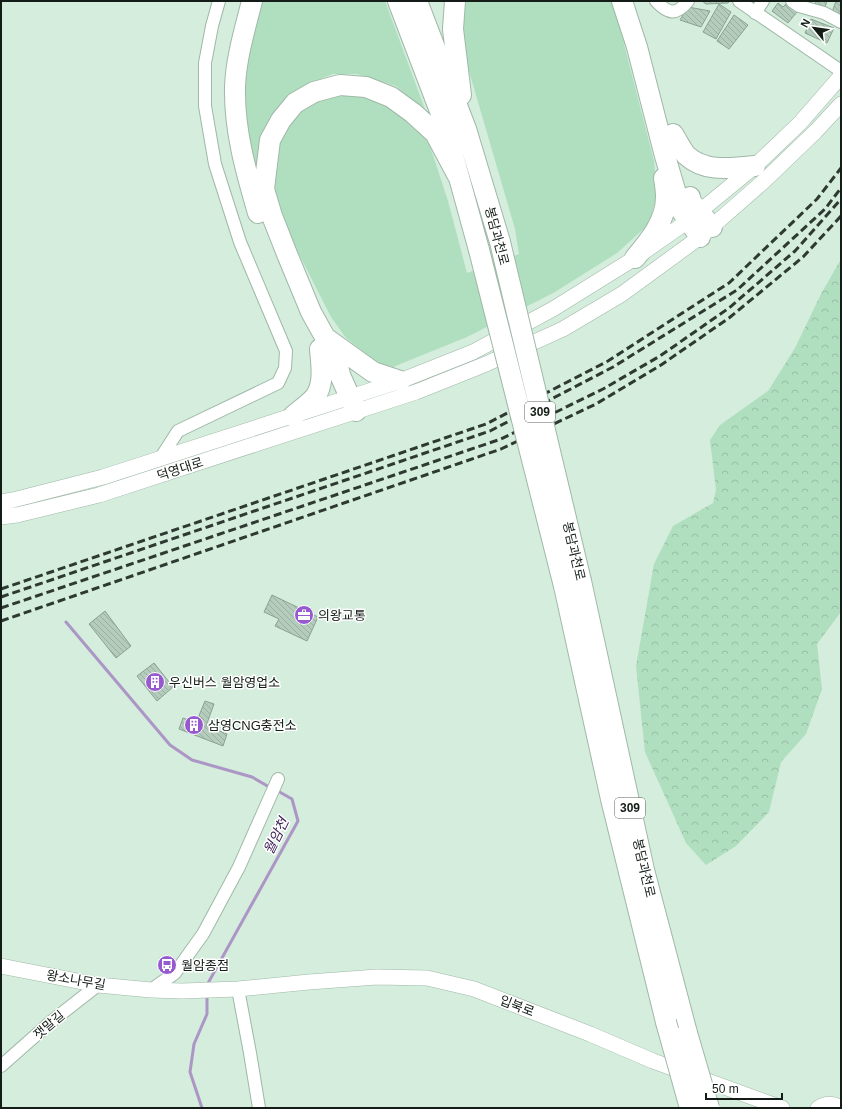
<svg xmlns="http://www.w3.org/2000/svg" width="842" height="1109" font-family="Arial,'Noto Sans KR',sans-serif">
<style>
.green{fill:#b0dfbf}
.forest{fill:url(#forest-crowns)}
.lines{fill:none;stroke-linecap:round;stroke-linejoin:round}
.stream{stroke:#ac96c5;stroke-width:3}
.building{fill:url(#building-back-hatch);stroke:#8aa291}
.minor-casing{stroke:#9fb8a7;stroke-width:14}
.tertiary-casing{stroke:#9fb8a7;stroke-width:16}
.trunk-casing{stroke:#9fb8a7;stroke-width:22}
.minor{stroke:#fff;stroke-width:12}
.tertiary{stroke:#fff;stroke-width:15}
.trunk{stroke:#fff;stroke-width:20}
.rail{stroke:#2e3932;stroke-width:3;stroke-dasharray:8 4;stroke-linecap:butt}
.trunk-bridge-casing{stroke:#9fb8a7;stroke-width:22;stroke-linecap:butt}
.trunk-bridge{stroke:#fff;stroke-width:20}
.labels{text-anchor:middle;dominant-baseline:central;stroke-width:3;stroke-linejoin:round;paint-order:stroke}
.shield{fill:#fff;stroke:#5a605c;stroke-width:1}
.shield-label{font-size:12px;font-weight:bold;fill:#131c16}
.street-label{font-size:13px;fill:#131c16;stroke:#fff}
.poi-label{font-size:13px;fill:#131c16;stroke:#fff;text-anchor:start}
.water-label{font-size:14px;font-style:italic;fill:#3c1e57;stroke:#fff}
</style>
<defs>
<pattern id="forest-crowns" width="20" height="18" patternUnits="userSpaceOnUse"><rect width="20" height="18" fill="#b0dfbf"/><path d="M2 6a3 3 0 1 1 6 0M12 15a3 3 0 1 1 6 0" fill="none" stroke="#96bfa3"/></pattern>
<pattern id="building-back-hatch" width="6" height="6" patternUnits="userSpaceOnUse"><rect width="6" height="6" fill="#b4ccbb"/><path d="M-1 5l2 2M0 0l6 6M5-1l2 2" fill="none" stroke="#9aafa0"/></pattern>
</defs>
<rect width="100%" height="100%" fill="#d4eddc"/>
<path class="green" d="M 259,1 L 385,1 L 426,112 L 396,86 L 357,74 L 333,74 L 303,86 L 280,106 L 266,131 L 259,193 L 244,131 L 243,75 Z
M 462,1 L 613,1 L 654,161 L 657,194 L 649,224 L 617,253 L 555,292 L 467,337 L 393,367 L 379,364 L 346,338 L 331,317 L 275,207 L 273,188 L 274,156 L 282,133 L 303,105 L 346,88 L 413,116 L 428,140 L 448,201 L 467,273 L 519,254 L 515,229 L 462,47 Z"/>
<path class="forest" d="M 841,259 L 841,612 L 817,644 L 822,689 L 806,734 L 781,762 L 769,812 L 736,846 L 706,865 L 686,843 L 645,752 L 636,666 L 654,564 L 673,526 L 713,503 L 716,490 L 710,440 L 720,425 L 768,391 L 795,348 L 821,294 Z"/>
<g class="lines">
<path class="stream" d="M 66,622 L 170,745 L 192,760 L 252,777 L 271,788
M 207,985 L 298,821 L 292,799 L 276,790
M 202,1108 L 190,1072 L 194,1044 L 207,1014 L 207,994"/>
</g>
<path class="building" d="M 702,1 L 730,1 L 728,3 L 706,4 Z
M 816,1 L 827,1 L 824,10 L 815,6 Z
M 836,1 L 841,1 L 841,19 L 831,15 Z
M 778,3 L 783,7 L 786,4 L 797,12 L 788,23 L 772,11 Z
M 719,4 L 731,12 L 716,39 L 703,32 Z
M 688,7 L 710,11 L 701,27 L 680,20 Z
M 734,15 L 748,25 L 729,49 L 717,41 Z
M 811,19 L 834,28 L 827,43 L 805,33 Z
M 272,595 L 318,617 L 307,641 L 275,626 L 279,619 L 264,612 Z
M 105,611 L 131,646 L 116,658 L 89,624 Z
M 154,663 L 173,687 L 157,701 L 137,676 Z
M 205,701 L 214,704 L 206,726 L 227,734 L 223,746 L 179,729 L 183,718 L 196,723 Z"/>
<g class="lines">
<defs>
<path id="minor" d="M 656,1 C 668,14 676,16 688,1
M 739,1 L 841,71
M 792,1 L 799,6 L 824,13 L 841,22
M 755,13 L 763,1
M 160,459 L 178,431 L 278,383 L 285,368 L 286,351 L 240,242 L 215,164 L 205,106 L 205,63 L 212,26 L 219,1
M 238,989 L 250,1053 L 259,1108
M 151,990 L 175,973 L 203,934 L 239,867 L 278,779
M 1,1066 L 52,1021 L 98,985"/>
<path id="tertiary" d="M 1,502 L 13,500 L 103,477 L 400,381 L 473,352 L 553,309 L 635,258 L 688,221 L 755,166 L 800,123 L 841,76
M 1,517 L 17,515 L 99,495 L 416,392 L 486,364 L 563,329 L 622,294 L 700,237 L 764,181 L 816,131 L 841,104
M 1,966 L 98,985 L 151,990 L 182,991 L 238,989 L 309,982 L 377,977 L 427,978 L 474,989 L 590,1034 L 653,1061 L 782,1108
M 818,1108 C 826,1103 833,1103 841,1108"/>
<path id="trunk" d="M 252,1 C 245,29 236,58 235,87 C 234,130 246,172 258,213
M 398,1 L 443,119 L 479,250
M 417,1 L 466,129 L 500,242
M 455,1 L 453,29 L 461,95
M 622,1 L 637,47 L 665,156 L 681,210 L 700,237
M 673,134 C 677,140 681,149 686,155 C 705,173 732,168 755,166
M 690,197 L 691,202 L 712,227
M 635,258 C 650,240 666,221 666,197 C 666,191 665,184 664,178
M 327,339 L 373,372 L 400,381
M 331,365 L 340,375 L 356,411
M 340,375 L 336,357 L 311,312 L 287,254 L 272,216 L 264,189 L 270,140 L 281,120 L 295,103 L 314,92 L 340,85 L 366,87 L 391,97 L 413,113 L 435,133 L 458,176
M 293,416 C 300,410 309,404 315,397 C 325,383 321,364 320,349
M 581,581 L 644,870 L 687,1033
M 564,586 L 611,799 L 666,1022"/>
</defs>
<use href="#minor" class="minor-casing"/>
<use href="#tertiary" class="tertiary-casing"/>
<use href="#trunk" class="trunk-casing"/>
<use href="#minor" class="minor"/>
<use href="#tertiary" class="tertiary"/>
<use href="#trunk" class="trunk"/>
<path class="rail" d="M 1,589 L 486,424 L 608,361 L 729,283 L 817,199 L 841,168
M 1,597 L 490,431 L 613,367 L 737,290 L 825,209 L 841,188
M 1,608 L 501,439 L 603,389 L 660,356 L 729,308 L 795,251 L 841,199
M 1,621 L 501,449 L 596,404 L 661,365 L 729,318 L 803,257 L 841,216"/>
<defs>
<path id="trunk-bridge" d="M 500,242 L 581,581
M 479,250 L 564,586
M 666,1022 L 690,1108
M 687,1033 L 709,1108"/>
</defs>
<use href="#trunk-bridge" class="trunk-bridge-casing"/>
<use href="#trunk-bridge" class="trunk-bridge"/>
</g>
<defs>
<symbol id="office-disc" viewBox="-11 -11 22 22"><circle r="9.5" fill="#9759cf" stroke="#fff"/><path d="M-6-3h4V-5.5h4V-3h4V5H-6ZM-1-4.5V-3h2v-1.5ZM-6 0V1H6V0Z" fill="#fff"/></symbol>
<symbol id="building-disc" viewBox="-11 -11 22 22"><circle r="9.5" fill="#9759cf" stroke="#fff"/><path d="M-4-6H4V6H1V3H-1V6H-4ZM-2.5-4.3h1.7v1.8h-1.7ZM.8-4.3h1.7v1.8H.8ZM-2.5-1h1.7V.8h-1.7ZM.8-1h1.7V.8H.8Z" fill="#fff"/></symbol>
<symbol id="bus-disc" viewBox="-11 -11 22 22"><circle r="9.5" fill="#9759cf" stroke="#fff"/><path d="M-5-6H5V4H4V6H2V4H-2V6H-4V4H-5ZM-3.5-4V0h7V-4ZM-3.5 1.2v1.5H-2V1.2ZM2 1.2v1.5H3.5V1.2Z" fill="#fff"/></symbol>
</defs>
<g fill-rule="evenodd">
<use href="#office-disc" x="293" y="604" width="22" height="22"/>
<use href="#building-disc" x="144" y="671" width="22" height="22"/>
<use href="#building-disc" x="183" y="714" width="22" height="22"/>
<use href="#bus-disc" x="156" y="954" width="22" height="22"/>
</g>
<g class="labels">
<g class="shield">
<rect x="525" y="402" width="30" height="20" rx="3"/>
<rect x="615" y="798" width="30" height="20" rx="3"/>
</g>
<g class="shield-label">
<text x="540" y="412">309</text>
<text x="630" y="808">309</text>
</g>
<g class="street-label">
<text transform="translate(497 236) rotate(75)">봉담과천로</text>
<text transform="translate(180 469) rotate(-18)">덕영대로</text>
<text transform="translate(574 551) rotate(77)">봉담과천로</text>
<text transform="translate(644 868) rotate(77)">봉담과천로</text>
<text transform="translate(76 980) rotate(10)">왕소나무길</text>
<text transform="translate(517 1006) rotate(21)">입북로</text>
<text transform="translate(49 1025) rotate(-40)">잿말길</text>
</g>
<g class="poi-label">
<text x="318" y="615">의왕교통</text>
<text x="169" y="682">우신버스 월암영업소</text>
<text x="208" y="725">삼영CNG충전소</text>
<text x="181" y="965">월암종점</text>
</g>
<g class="water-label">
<text transform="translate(276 836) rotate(-64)">월암천</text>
</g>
</g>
<rect width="842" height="1109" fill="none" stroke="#131c16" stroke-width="4"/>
<g transform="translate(814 28) rotate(299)" stroke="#ffffff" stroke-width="3" paint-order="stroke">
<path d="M0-3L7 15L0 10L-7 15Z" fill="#131c16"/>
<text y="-6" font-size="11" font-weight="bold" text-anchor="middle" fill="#131c16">N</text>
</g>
<path d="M706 1093v6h76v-6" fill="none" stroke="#131c16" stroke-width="2"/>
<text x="712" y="1093" font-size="12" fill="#131c16" stroke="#ffffff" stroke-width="3" paint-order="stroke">50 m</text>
</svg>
